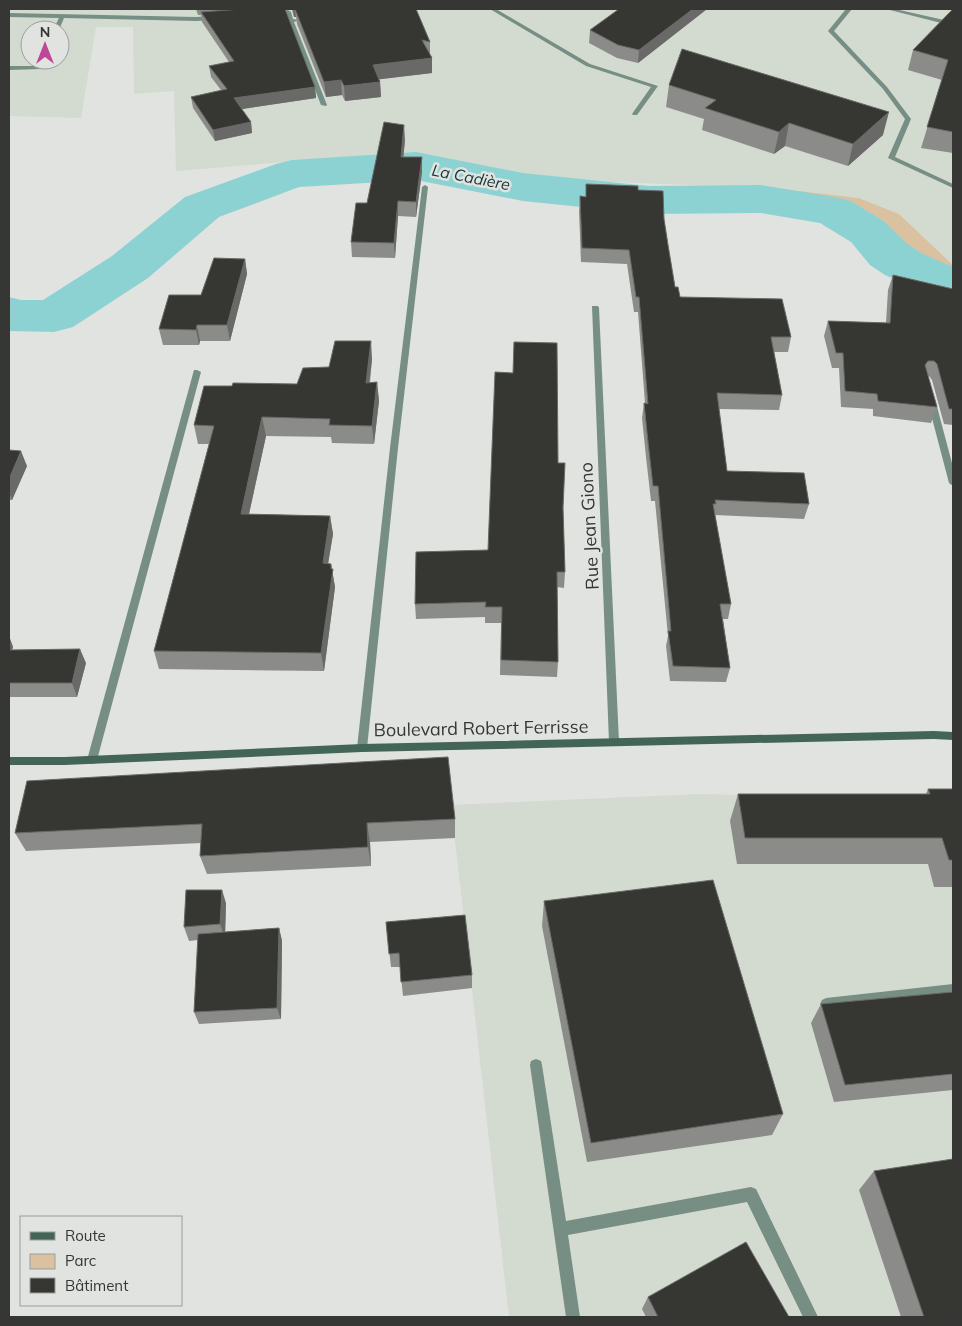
<svg xmlns="http://www.w3.org/2000/svg" width="962" height="1326" font-family="Mulish,sans-serif">
<style>
.built{fill:#d3dbd0;fill-rule:evenodd}
.green{fill:#dac2a1}
.lines{fill:none;stroke-linecap:round;stroke-linejoin:round}
.river{fill:#8dd2d3;fill-rule:evenodd}
.service{fill:#768e83;fill-rule:evenodd}
.minor{fill:#768e83;fill-rule:evenodd}
.secondary{fill:#426557;fill-rule:evenodd}
.wall{fill:#8b8c89}
.shaded-wall{fill:#696a67}
.building{fill:#363633;stroke:#696a67}
.labels{text-anchor:middle;dominant-baseline:central;stroke-width:5;stroke-linejoin:round;paint-order:stroke}
.far-water-label{font-size:16px;font-style:italic;fill:#133637;stroke:#e0e3df}
.street-label{font-size:18px;fill:#363735;stroke:#e0e3df}
</style>
<rect width="100%" height="100%" fill="#e0e3df"/>
<path class="built" d="M 9,9 L 953,9 L 953,265 L 899,214 L 859,198 L 774,188 L 530,179 L 395,153 L 176,171 L 174,91 L 134,94 L 133,27 L 96,27 L 81,118 L 9,116 ZM 30,30 L 60,30 L 60,60 L 30,60 Z
M 697,794 L 953,799 L 953,1317 L 509,1317 L 451,805 Z"/>
<path class="green" d="M 774,188 L 859,198 L 899,214 L 953,265 L 953,300 L 887,273 L 847,223 Z"/>
<g class="lines">
<path class="river" d="M 416,152 L 523,173 L 649,186 L 761,185 L 834,197 L 851,201 L 885,222 L 906,243 L 921,253 L 953,267 L 953,301 L 935,297 L 885,275 L 870,265 L 851,242 L 820,223 L 761,213 L 649,214 L 523,201 L 416,180 L 299,187 L 219,217 L 148,278 L 73,327 L 54,332 L 9,331 L 9,297 L 21,300 L 43,300 L 112,256 L 185,197 L 276,164 L 292,160 Z"/>
<path class="service" d="M 490,9 L 496,9 L 590,64 L 658,86 L 637,115 L 633,115 L 632,114 L 651,87 L 586,66 Z
M 846,9 L 852,9 L 834,31 L 887,87 L 911,119 L 895,157 L 953,184 L 953,188 L 888,158 L 905,119 L 883,89 L 828,31 Z
M 886,9 L 895,9 L 953,22 L 953,26 Z
M 288,10 L 291,12 L 293,19 L 299,20 L 294,22 L 327,105 L 326,106 L 321,105 L 286,14 L 274,15 L 271,13 Z
M 9,13 L 196,17 L 215,16 L 218,18 L 215,20 L 196,21 L 64,18 L 59,30 L 53,30 L 59,18 L 9,17 Z
M 39,60 L 45,60 L 41,69 L 9,70 L 9,66 L 37,66 Z
M 953,984 L 953,996 L 826,1010 L 822,1008 L 820,1004 L 822,1000 L 826,998 Z
M 536,1059 L 541,1061 L 542,1065 L 566,1221 L 751,1187 L 756,1189 L 818,1317 L 803,1317 L 747,1202 L 568,1235 L 580,1317 L 566,1317 L 530,1065 L 531,1061 Z"/>
<path class="minor" d="M 425,185 L 428,187 L 398,448 L 367,748 L 366,751 L 362,752 L 358,751 L 357,748 L 390,448 L 422,187 Z
M 592,306 L 598,306 L 599,308 L 619,742 L 618,745 L 610,745 L 609,742 Z
M 194,370 L 197,370 L 201,372 L 97,760 L 96,763 L 92,764 L 88,763 L 87,760 Z
M 931,396 L 935,399 L 953,467 L 953,486 L 949,483 L 927,399 Z"/>
<path class="secondary" d="M 934,731 L 953,732 L 953,740 L 934,739 L 362,752 L 65,765 L 9,765 L 9,757 L 65,757 L 362,744 Z"/>
</g>
<path class="wall" d="M 196,9 L 285,9 L 315,87 L 316,98 L 241,109 L 251,122 L 252,133 L 215,141 L 193,108 L 191,97 L 221,90 L 211,77 L 209,66 L 229,62 L 202,22 L 201,15 L 198,15 Z
M 289,9 L 416,9 L 430,42 L 430,55 L 432,58 L 432,73 L 379,79 L 380,82 L 381,97 L 345,101 L 342,95 L 326,97 L 297,24 L 296,17 L 294,17 L 292,10 Z
M 707,9 L 638,63 L 617,58 L 589,43 L 590,30 Z
M 953,9 L 953,153 L 921,148 L 942,80 L 908,70 L 913,50 Z
M 669,85 L 883,135 L 848,166 L 785,146 L 774,154 L 702,130 L 704,119 L 666,107 Z
M 405,140 L 403,157 L 422,157 L 422,172 L 416,217 L 398,216 L 395,258 L 352,257 L 351,242 L 367,203 Z
M 638,190 L 664,219 L 668,245 L 675,287 L 680,297 L 791,337 L 788,352 L 774,352 L 782,395 L 779,410 L 719,409 L 727,471 L 809,504 L 804,519 L 715,515 L 731,604 L 728,619 L 723,619 L 730,668 L 726,682 L 670,681 L 666,646 L 668,636 L 655,501 L 651,501 L 646,457 L 642,418 L 644,403 L 645,403 L 638,312 L 634,312 L 627,264 L 581,262 L 579,211 L 580,196 L 585,197 Z
M 245,259 L 247,274 L 230,341 L 200,341 L 199,345 L 163,345 L 159,329 Z
M 893,275 L 953,289 L 953,425 L 944,424 L 932,380 L 929,376 L 928,376 L 937,407 L 931,423 L 873,416 L 873,409 L 841,407 L 839,368 L 832,368 L 824,336 L 828,321 L 886,323 L 888,290 Z
M 372,359 L 370,383 L 377,382 L 379,401 L 374,444 L 332,443 L 331,437 L 266,436 L 249,514 L 330,516 L 333,534 L 328,564 L 331,564 L 335,587 L 324,671 L 159,669 L 154,651 L 209,444 L 198,444 L 194,425 L 232,386 L 297,384 L 329,367 Z
M 9,450 L 27,466 L 12,500 L 9,500 Z
M 558,463 L 563,508 L 565,572 L 564,588 L 557,587 L 558,662 L 557,677 L 500,675 L 501,623 L 485,623 L 485,617 L 416,619 L 415,604 L 488,550 Z
M 9,636 L 13,647 L 12,650 L 86,663 L 77,697 L 9,697 Z
M 27,781 L 455,819 L 455,838 L 370,842 L 371,866 L 207,874 L 200,856 L 201,843 L 26,851 L 15,833 Z
M 928,789 L 953,789 L 953,887 L 934,887 L 928,864 L 737,864 L 730,821 L 738,794 L 926,794 Z
M 544,901 L 783,1114 L 772,1135 L 587,1162 L 542,926 Z
M 226,903 L 225,932 L 279,928 L 282,941 L 281,1019 L 199,1024 L 194,1012 L 198,940 L 189,941 L 184,927 Z
M 386,922 L 472,975 L 472,988 L 403,996 L 400,967 L 391,967 Z
M 953,992 L 953,1090 L 834,1102 L 811,1023 L 821,1004 Z
M 874,1171 L 953,1317 L 901,1317 L 859,1190 Z
M 648,1297 L 789,1317 L 646,1317 L 642,1309 Z"/>
<path class="shaded-wall" d="M 293,9 L 356,9 L 295,9 L 296,17 L 294,17 Z
M 693,9 L 707,9 L 638,63 L 639,50 Z
M 432,58 L 432,73 L 374,80 L 373,65 Z
M 341,80 L 342,95 L 326,97 L 324,82 Z
M 380,82 L 381,97 L 345,101 L 344,86 Z
M 315,87 L 316,98 L 236,110 L 234,98 Z
M 889,112 L 883,135 L 848,166 L 853,144 Z
M 251,122 L 252,133 L 215,141 L 213,130 Z
M 789,123 L 785,146 L 774,154 L 779,132 Z
M 404,125 L 405,140 L 402,172 L 401,157 Z
M 422,157 L 422,172 L 416,217 L 416,202 Z
M 398,201 L 398,216 L 395,258 L 394,243 Z
M 245,259 L 247,274 L 230,341 L 227,325 Z
M 197,325 L 200,341 L 199,345 L 196,330 Z
M 371,341 L 372,359 L 367,401 L 366,383 Z
M 377,382 L 379,401 L 374,444 L 372,426 Z
M 262,417 L 266,436 L 245,532 L 241,514 Z
M 21,451 L 27,466 L 12,500 L 9,492 L 9,479 Z
M 330,516 L 333,534 L 325,582 L 323,563 Z
M 331,564 L 335,587 L 324,671 L 321,653 Z
M 9,636 L 13,647 L 9,660 Z
M 80,649 L 86,663 L 77,697 L 72,683 Z
M 367,823 L 370,842 L 371,866 L 368,847 Z
M 222,890 L 226,903 L 225,938 L 220,924 Z
M 279,928 L 282,941 L 281,1019 L 277,1008 Z"/>
<path class="building" d="M 242,9 L 285,9 L 315,87 L 234,98 L 251,122 L 213,130 L 191,97 L 227,89 L 209,66 L 234,61 L 201,12 Z
M 295,9 L 416,9 L 430,42 L 422,40 L 432,58 L 373,65 L 380,82 L 344,86 L 341,80 L 324,82 Z
M 619,9 L 693,9 L 639,50 L 618,45 L 590,30 Z
M 953,9 L 953,132 L 927,127 L 948,60 L 913,50 Z
M 682,49 L 889,112 L 853,144 L 789,123 L 779,132 L 705,108 L 716,100 L 669,85 Z
M 384,122 L 404,125 L 401,157 L 422,157 L 416,202 L 398,201 L 394,243 L 351,242 L 356,203 L 367,203 Z
M 586,184 L 638,186 L 638,190 L 663,191 L 664,219 L 668,245 L 675,287 L 678,287 L 680,297 L 782,299 L 791,337 L 771,337 L 782,395 L 717,393 L 727,471 L 804,473 L 809,504 L 715,500 L 716,504 L 713,504 L 731,604 L 720,604 L 730,668 L 673,666 L 668,631 L 671,631 L 658,486 L 653,486 L 648,442 L 644,403 L 648,404 L 639,297 L 636,297 L 629,250 L 582,248 L 580,196 L 586,197 Z
M 214,258 L 245,259 L 227,325 L 197,325 L 196,330 L 159,329 L 169,295 L 201,295 Z
M 893,275 L 953,289 L 953,409 L 949,409 L 937,364 L 934,361 L 928,361 L 925,365 L 937,407 L 878,401 L 877,394 L 845,391 L 843,353 L 836,353 L 828,321 L 890,323 Z
M 335,341 L 371,341 L 366,383 L 377,382 L 372,426 L 329,425 L 330,419 L 262,417 L 241,514 L 330,516 L 323,563 L 331,564 L 331,569 L 333,569 L 321,653 L 154,651 L 214,426 L 194,425 L 204,386 L 232,386 L 233,383 L 297,384 L 303,368 L 329,367 Z
M 514,342 L 557,343 L 558,463 L 565,463 L 563,508 L 565,572 L 557,572 L 558,662 L 501,660 L 502,607 L 485,607 L 486,602 L 415,604 L 416,552 L 488,550 L 495,372 L 513,373 Z
M 9,450 L 21,451 L 9,479 Z
M 80,649 L 72,683 L 9,683 L 9,650 Z
M 448,757 L 455,819 L 367,823 L 368,847 L 200,856 L 202,824 L 15,833 L 27,781 Z
M 928,789 L 953,789 L 953,860 L 949,860 L 942,838 L 745,838 L 738,794 L 930,794 Z
M 713,880 L 783,1114 L 591,1143 L 544,901 Z
M 186,890 L 222,890 L 220,924 L 184,927 Z
M 465,915 L 472,975 L 401,982 L 399,953 L 389,954 L 386,922 Z
M 279,928 L 277,1008 L 194,1012 L 198,934 Z
M 953,992 L 953,1074 L 845,1085 L 821,1004 Z
M 953,1159 L 953,1317 L 924,1317 L 874,1171 Z
M 746,1242 L 789,1317 L 658,1317 L 648,1297 Z"/>
<g class="labels">
<g class="far-water-label">
<text transform="translate(471 177) rotate(11)">La Cadière</text>
</g>
<g class="street-label">
<text transform="translate(589 526) rotate(-93)">Rue Jean Giono</text>
<text transform="translate(481 728) rotate(-1)">Boulevard Robert Ferrisse</text>
</g>
</g>
<rect width="962" height="1326" fill="none" stroke="#363735" stroke-width="20"/>
<rect x="20" y="1216" width="162" height="90" fill="#e0e3df" stroke="#9c9e9b"/>
<rect x="30" y="1232" width="25" height="8" fill="#426557" stroke="#9c9e9b"/>
<text x="65" y="1241" font-size="15" fill="#363735">Route</text>
<rect x="30" y="1254" width="25" height="15" fill="#dac2a1" stroke="#9c9e9b"/>
<text x="65" y="1266" font-size="15" fill="#363735">Parc</text>
<rect x="30" y="1278" width="25" height="15" fill="#363633" stroke="#9c9e9b"/>
<text x="65" y="1291" font-size="15" fill="#363735">Bâtiment</text>
<g transform="translate(45 45)"><circle r="24" fill="#e0e3df" stroke="#9c9e9b"/>
<path d="M0-4L9 19L0 12L-9 19Z" fill="#c04698"/>
<text y="-8" font-size="14" font-weight="bold" text-anchor="middle" fill="#363735">N</text>
</g>
</svg>
